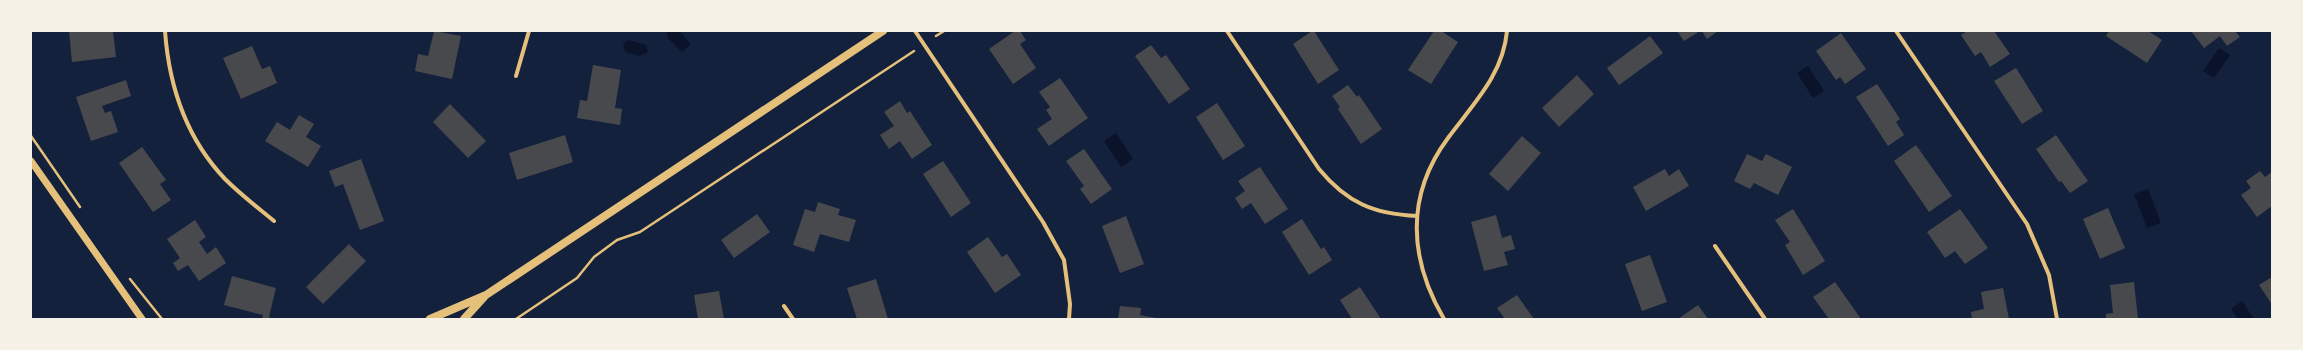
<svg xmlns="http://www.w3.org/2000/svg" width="2303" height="350" font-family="'Alegreya Sans',sans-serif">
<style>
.water{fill:#0b132b}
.building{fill:#48494c}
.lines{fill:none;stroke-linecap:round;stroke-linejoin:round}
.path{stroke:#e5c07b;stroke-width:2.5}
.minor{stroke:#e5c07b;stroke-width:4}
.tertiary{stroke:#e5c07b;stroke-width:7}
.secondary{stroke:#e5c07b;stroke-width:8}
</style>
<rect width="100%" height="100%" fill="#14213d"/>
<path class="water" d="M 666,31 L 679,31 L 691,44 L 682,52 L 668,38 Z
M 628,40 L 646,45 L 648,52 L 640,56 L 625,52 L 623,44 Z
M 2219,48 L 2230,55 L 2214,78 L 2203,71 Z
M 1808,66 L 1824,91 L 1813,98 L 1797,73 Z
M 1116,133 L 1133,159 L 1121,167 L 1104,141 Z
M 2148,189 L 2161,223 L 2147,228 L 2134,194 Z
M 2242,301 L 2254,319 L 2238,319 L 2231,309 Z"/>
<path class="building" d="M 69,31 L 113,31 L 116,57 L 72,62 Z
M 434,31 L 461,36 L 452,79 L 415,71 L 418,54 L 428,56 Z
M 1015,31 L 1020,31 L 1026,40 L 1020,44 L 1036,68 L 1013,84 L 989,49 Z
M 1312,31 L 1314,31 L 1339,70 L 1318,84 L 1293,44 Z
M 1434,31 L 1441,31 L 1458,42 L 1431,84 L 1408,70 Z
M 1677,31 L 1700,31 L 1684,41 Z
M 1702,31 L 1718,31 L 1707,39 Z
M 1967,31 L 1994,31 L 2010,54 L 1990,67 L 1981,52 L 1975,56 L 1961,35 Z
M 2109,31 L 2148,31 L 2162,40 L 2147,63 L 2106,36 Z
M 2191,31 L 2235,31 L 2240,37 L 2227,46 L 2220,36 L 2204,48 Z
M 1841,33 L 1866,69 L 1845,84 L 1840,77 L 1836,80 L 1816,51 Z
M 1650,36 L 1663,53 L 1619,85 L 1607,68 Z
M 1151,45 L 1161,58 L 1166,55 L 1190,89 L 1169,104 L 1135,56 Z
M 252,46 L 262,69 L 270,66 L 277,83 L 241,99 L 223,58 Z
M 593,65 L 621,70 L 615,108 L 622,109 L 620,125 L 577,118 L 580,100 L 587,101 Z
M 2016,68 L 2043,111 L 2022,124 L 1994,81 Z
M 1577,75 L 1594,94 L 1559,127 L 1542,108 Z
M 1060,78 L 1088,118 L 1049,146 L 1037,129 L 1052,119 L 1046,110 L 1050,107 L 1039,92 Z
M 126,80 L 131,96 L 102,106 L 105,113 L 111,111 L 118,132 L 91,141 L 76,97 Z
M 1877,84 L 1900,119 L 1896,122 L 1904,135 L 1888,146 L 1856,97 Z
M 1348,85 L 1357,97 L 1359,95 L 1382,129 L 1361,144 L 1338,109 L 1340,107 L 1332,96 Z
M 900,101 L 907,113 L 910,111 L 932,145 L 912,159 L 900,141 L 889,149 L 880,135 L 894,126 L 884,112 Z
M 1217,103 L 1245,146 L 1223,160 L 1196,117 Z
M 450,104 L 486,141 L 468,158 L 433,122 Z
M 299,115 L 314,124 L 306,137 L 321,146 L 308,167 L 265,141 L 277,122 L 290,130 Z
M 565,135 L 573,162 L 517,180 L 509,153 Z
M 2056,135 L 2088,181 L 2070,193 L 2061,181 L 2059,182 L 2036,149 Z
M 1522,136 L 1541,153 L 1508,191 L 1489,174 Z
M 1916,145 L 1952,196 L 1929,212 L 1894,161 Z
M 142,147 L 166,180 L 160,184 L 171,200 L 153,212 L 119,163 Z
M 1084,149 L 1112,189 L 1091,204 L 1080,189 L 1084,186 L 1066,161 Z
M 1747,154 L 1762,161 L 1766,154 L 1792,167 L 1778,195 L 1754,183 L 1750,189 L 1734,181 Z
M 361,159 L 384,221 L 360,230 L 343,184 L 335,187 L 329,171 Z
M 943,161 L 971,203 L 951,217 L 923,174 Z
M 1260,167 L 1288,209 L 1265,224 L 1251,203 L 1242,209 L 1235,198 L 1245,191 L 1238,181 Z
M 1665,169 L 1669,176 L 1679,169 L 1689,186 L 1646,211 L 1633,187 Z
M 2260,171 L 2265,177 L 2272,172 L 2272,206 L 2257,217 L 2241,195 L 2251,188 L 2246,181 Z
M 818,202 L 840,209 L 838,215 L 856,220 L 849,242 L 820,234 L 814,252 L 793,245 L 805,209 L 815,212 Z
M 2108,208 L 2125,248 L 2100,259 L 2083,219 Z
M 1793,209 L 1825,261 L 1803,275 L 1785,245 L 1790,242 L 1775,220 Z
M 1960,209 L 1988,248 L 1965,264 L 1955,251 L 1945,258 L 1927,232 Z
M 757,214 L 770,232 L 734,258 L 721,240 Z
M 1496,215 L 1502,238 L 1511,235 L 1515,249 L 1504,252 L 1508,265 L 1484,271 L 1471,222 Z
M 1126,216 L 1144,264 L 1120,273 L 1102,226 Z
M 1302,219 L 1321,249 L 1324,247 L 1332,260 L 1309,275 L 1282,232 Z
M 195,220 L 206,237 L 199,242 L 207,254 L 216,247 L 226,263 L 199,281 L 188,265 L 178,271 L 173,263 L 180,258 L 167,239 Z
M 988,237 L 1002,257 L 1007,254 L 1021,275 L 995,293 L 967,252 Z
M 349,244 L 366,261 L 323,304 L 306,287 Z
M 1650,255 L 1667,302 L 1642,311 L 1625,264 Z
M 232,276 L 276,288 L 269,317 L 274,319 L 262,319 L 263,315 L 224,305 Z
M 2272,277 L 2272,302 L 2271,303 L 2259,285 Z
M 876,279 L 888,319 L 857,319 L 847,288 Z
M 1835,282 L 1861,319 L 1829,319 L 1813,297 Z
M 2134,282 L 2138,319 L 2106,319 L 2106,314 L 2113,313 L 2110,285 Z
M 1360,287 L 1381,319 L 1352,319 L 1340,300 Z
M 2003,288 L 2009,319 L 1972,319 L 1971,312 L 1984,309 L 1981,292 Z
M 719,291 L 724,319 L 698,319 L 694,295 Z
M 1517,295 L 1534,319 L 1505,319 L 1497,308 Z
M 1698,305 L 1708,319 L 1678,319 Z
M 1120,306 L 1141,308 L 1140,315 L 1161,319 L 1118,319 Z"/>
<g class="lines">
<path class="path" d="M 936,36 L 944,31
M 31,136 L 80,207
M 130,279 L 162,319
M 516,319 L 577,278 L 594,257 L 617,240 L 640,232 L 914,51"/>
<path class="minor" d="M 165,31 C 169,86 186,138 225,179 C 240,194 257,207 274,221
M 915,31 L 1043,222 L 1064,260 L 1070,304 L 1069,319
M 1227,31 L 1319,169 C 1347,203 1374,214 1417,216
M 1896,31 L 2027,224 L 2049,275 L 2057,319
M 516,76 L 529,31
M 1715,246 L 1765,319
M 784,306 L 793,319
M 1444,319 C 1409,259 1405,196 1448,138 C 1473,104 1503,75 1507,31"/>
<path class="tertiary" d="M 31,161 L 142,319"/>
<path class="secondary" d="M 430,319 L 486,295 L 883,31
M 464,319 L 484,297"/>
</g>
<rect width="2303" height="350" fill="none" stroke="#f6f1e7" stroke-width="64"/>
</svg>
